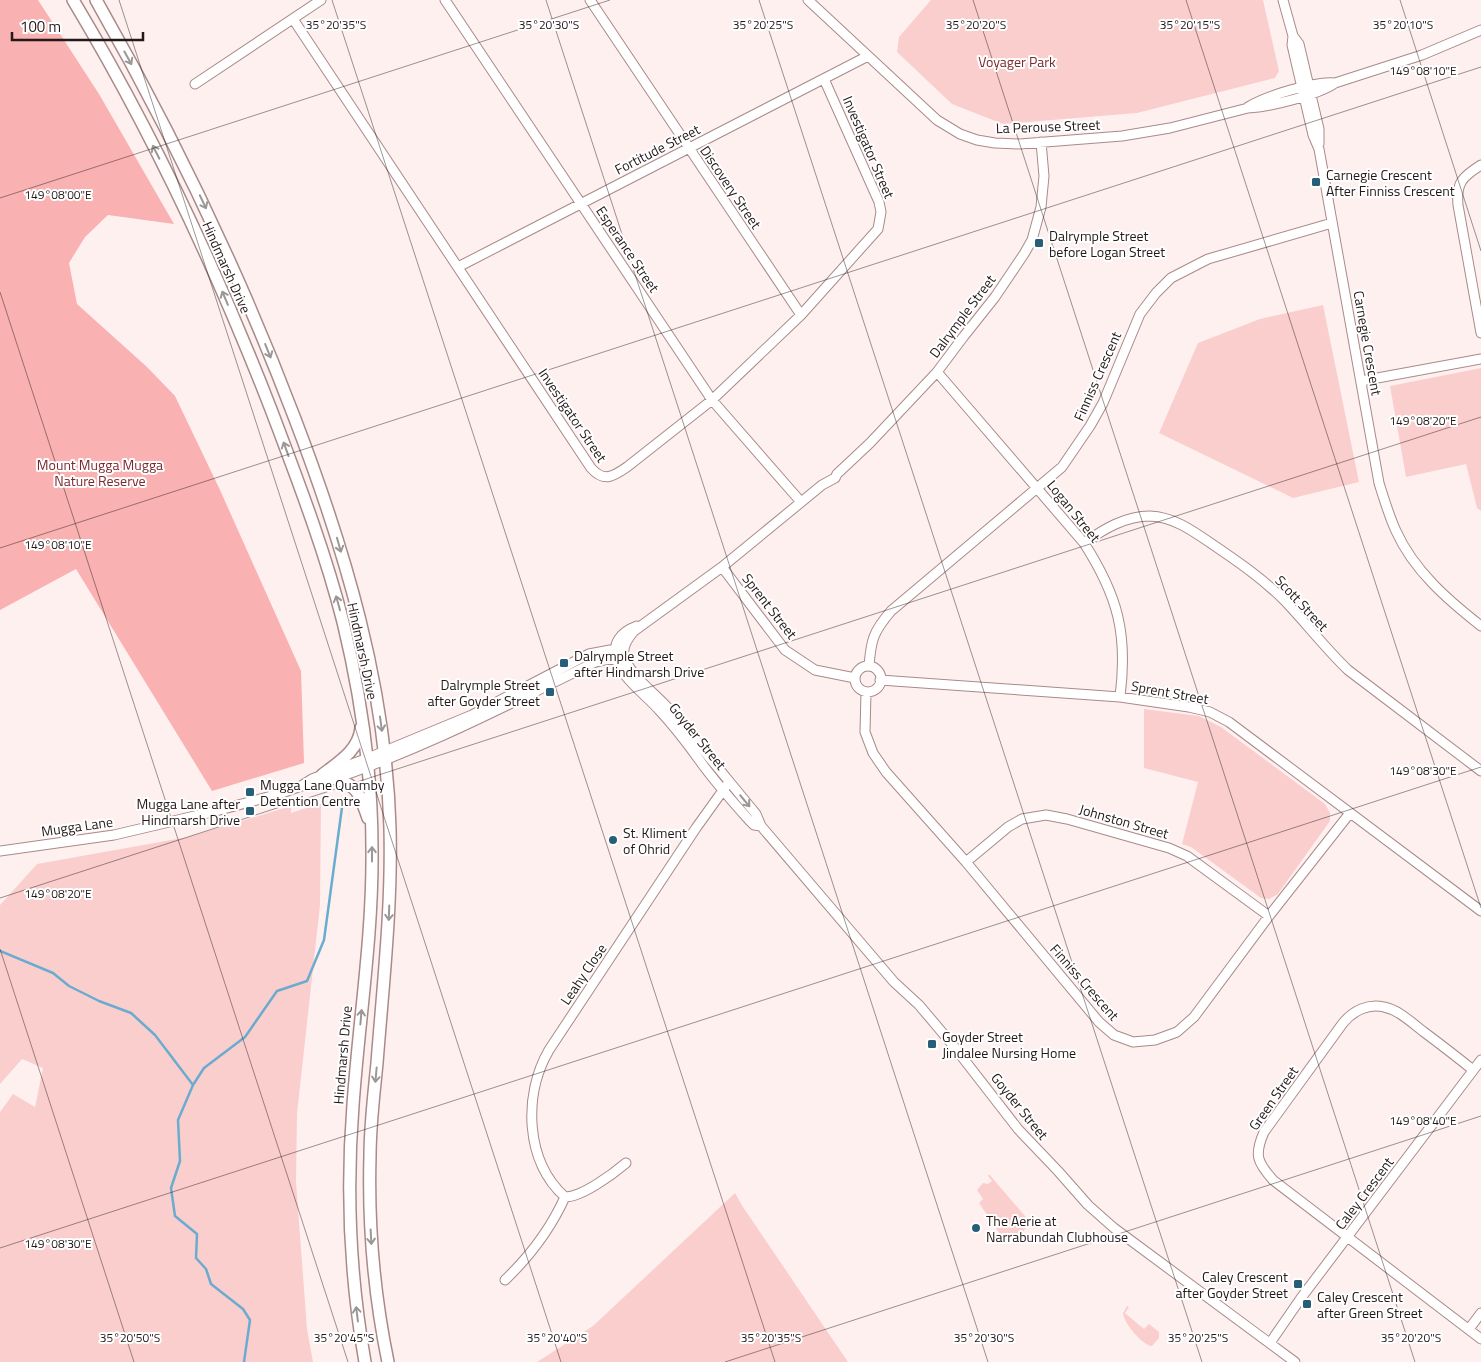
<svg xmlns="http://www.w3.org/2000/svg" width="1481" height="1362" font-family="'Titillium Web',sans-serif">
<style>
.green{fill:#fbcece}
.forest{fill:#f9b1b1}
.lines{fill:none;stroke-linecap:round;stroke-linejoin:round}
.stream{stroke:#6aaccf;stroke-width:2.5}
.minor-casing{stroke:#a98a89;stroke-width:11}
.major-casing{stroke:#a98a89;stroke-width:14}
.minor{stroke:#fff;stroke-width:9}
.major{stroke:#fff;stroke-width:11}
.oneway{stroke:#9c9797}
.ticks{fill:none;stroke:#241818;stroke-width:1;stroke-opacity:0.45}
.poi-dot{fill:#275e78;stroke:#fff;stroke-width:2}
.labels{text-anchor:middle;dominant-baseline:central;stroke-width:4;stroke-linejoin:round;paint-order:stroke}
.park-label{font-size:14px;fill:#7b2930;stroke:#fff}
.street-label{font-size:14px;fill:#241818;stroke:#fff}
.poi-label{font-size:14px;fill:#241818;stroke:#fff;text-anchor:start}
.ticks-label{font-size:12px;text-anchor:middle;fill:#241818;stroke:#fff;stroke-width:4;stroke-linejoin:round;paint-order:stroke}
</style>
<rect width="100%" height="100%" fill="#fff0f0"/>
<path class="green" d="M 931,0 L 1263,0 L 1279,71 L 1275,78 L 1137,113 L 1003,124 L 952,104 L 897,52 L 899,37 Z
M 1323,305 L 1359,482 L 1293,498 L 1159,433 L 1198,343 L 1260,319 Z
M 1481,368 L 1481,511 L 1477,508 L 1466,464 L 1406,477 L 1390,386 Z
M 1144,709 L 1199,716 L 1221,727 L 1325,804 L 1330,813 L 1330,821 L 1278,894 L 1269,899 L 1261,898 L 1191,847 L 1182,844 L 1198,782 L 1144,768 Z
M 321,803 L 320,905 L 297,1114 L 296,1182 L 307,1329 L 313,1362 L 0,1362 L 0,1112 L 13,1094 L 35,1107 L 43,1068 L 22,1059 L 0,1084 L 0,905 L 37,864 L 188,837 L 291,806 L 291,813 Z
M 989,1174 L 1030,1222 L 1023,1232 L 1017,1235 L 1012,1241 L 1000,1234 L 979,1203 L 983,1199 L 977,1190 L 983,1183 L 988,1184 L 992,1181 L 988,1176 Z
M 735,1193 L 743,1207 L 848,1362 L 537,1362 L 593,1326 Z
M 1127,1306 L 1129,1307 L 1125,1313 L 1144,1329 L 1149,1324 L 1159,1332 L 1159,1338 L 1152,1346 C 1143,1346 1123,1322 1123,1313 Z"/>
<path class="forest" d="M 0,0 L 38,0 L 99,94 L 174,224 L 108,215 L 85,237 L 69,263 L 77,304 L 147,367 L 175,396 L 220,490 L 301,671 L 304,763 L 212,791 L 76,569 L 0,610 Z"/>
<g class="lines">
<path class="stream" d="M 0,951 L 53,973 L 69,986 L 99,1001 L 131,1013 L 155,1035 L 193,1085
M 244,1362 L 250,1320 L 243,1309 L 211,1284 L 206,1269 L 196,1258 L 197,1234 L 175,1216 L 171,1188 L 180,1161 L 178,1120 L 193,1085 L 204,1068 L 245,1037 L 277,991 L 307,981 L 324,940 L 343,800"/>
<defs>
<path id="minor" d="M 445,0 L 712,400 L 801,502
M 590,0 L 801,315
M 808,0 L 937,120 L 960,134 L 977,140 L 995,143 L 1020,144 L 1122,136 L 1170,128 L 1248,108 C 1269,107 1318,95 1335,83 L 1422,55 L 1481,30
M 1283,0 L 1293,36 L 1299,44 L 1319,129 L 1319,144
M 293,19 L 591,468 C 604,483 614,476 627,467 L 712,400 L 801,315 L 878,229 L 881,212 L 879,202 L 824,79
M 1293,36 L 1292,45 L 1313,135 L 1319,149 L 1379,483 C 1384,499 1389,516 1396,531 C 1414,571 1448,600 1481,626
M 195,84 L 321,0
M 1248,107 C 1266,96 1314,81 1335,83
M 1041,142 L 1044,176 L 1041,207 L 1032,240 L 1024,254 L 995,297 L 964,336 L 937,372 L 870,443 L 837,474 L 835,478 L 822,485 L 722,567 L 634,631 C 628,638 622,646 624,655 C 627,673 656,694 668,708 C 698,743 727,779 756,814 L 761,826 L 894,982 L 919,1005 L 952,1044 L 1018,1129 L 1058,1171 L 1088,1205 L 1114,1228 L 1295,1362
M 1481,165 C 1462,177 1456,183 1458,205 L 1481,333
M 458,267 L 868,56
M 937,372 L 1084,543 C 1118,596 1128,634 1120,697
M 1361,381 L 1481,359
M 1084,543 C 1104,529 1125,516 1150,516 C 1174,517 1193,531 1212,544 C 1237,561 1262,578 1284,600 C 1306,623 1325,648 1348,670 L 1481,771
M 722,567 L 785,650 L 815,670 L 855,678
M 637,626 C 621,632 611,643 617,661 C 623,679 647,696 659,710 C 674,726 687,743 700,761 C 715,782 732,801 749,820 L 754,825 L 761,826
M 869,666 C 871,640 873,632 891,611 L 1062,467 L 1090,426 L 1103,403 L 1140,314 L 1156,293 L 1171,278 L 1208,259 L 1332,223
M855 679a13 13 0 1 1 26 0a13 13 0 1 1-26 0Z
M 880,680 L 1120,697 L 1189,707 L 1210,712 L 1229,722 L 1481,911
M 866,692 L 865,732 L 873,753 L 886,772 L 966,862 L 1099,1022 L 1114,1035 L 1133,1042 L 1155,1040 L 1177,1032 L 1194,1017 L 1269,916 L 1350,813
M 302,786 L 313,786 C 410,755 500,709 591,664 C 602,658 614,661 624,655
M 0,851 L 114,835 L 216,811 L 279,794 L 301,786 L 312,779 L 368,758 L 472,715 L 589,654 L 610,650 L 624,655
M 966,862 L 1008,827 L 1022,819 L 1046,815 L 1067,819 L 1169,848 L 1187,856 L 1269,916
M 1473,1070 C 1457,1057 1440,1044 1424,1032 C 1412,1023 1399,1010 1384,1007 C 1368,1003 1353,1011 1343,1023 L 1264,1132 C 1254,1155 1257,1162 1273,1180 L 1481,1339
M 565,1197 C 525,1161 523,1095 549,1050 L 696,828 L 729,782
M 565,1197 C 582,1197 613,1174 626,1163
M 505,1280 C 530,1256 551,1228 565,1197
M 1469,1329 L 1481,1313
M 1270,1343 L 1301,1298 L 1481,1060"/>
<path id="major" d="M 73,0 C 151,130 217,270 272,412 C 298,481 325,551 343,622 C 361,696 372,772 372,849 C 373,935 359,1020 353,1105 C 346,1192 350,1277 365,1362
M 96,0 C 173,135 240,274 295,419 C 345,550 386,686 390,828 C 392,907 383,985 377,1063 C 374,1094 370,1125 370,1156 C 368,1225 374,1294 388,1362
M 322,775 C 339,762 359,750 361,728
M 336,779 C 359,786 360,796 368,818"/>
</defs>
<use href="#minor" class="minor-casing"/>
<use href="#major" class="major-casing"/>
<use href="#minor" class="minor"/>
<use href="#major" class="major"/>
</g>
<defs><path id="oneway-shaft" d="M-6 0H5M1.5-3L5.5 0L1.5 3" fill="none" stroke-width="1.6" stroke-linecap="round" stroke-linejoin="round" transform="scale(1.25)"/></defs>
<g class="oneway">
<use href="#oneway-shaft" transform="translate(128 58) rotate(61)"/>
<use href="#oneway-shaft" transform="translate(156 152) rotate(-117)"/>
<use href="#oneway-shaft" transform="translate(203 202) rotate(65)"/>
<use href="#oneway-shaft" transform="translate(225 298) rotate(-113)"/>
<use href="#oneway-shaft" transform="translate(268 351) rotate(68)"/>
<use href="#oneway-shaft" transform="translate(286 449) rotate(-110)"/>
<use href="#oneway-shaft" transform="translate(339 545) rotate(74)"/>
<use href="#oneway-shaft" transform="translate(338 603) rotate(-106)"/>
<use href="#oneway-shaft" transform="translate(381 724) rotate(82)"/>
<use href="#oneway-shaft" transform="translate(745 801) rotate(50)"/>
<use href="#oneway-shaft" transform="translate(372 854) rotate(-90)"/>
<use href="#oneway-shaft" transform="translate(389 913) rotate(92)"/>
<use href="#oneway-shaft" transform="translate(361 1017) rotate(-85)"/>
<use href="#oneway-shaft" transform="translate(376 1075) rotate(95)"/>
<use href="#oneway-shaft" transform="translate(371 1237) rotate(87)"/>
<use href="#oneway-shaft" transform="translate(357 1314) rotate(-97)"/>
</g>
<path class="ticks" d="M 119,0 L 561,1362M 332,0 L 775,1362M 546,0 L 988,1362M 759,0 L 1202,1362M 973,0 L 1415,1362M 1186,0 L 1481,908M 1400,0 L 1481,251M 0,198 L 610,0M 0,292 L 348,1362M 0,548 L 1481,67M 0,898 L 1481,417M 0,949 L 134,1362M 0,1248 L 1481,767M 725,1362 L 1481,1116"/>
<g class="poi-dot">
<rect x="1311" y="177" width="10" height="10" rx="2.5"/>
<rect x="1034" y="238" width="10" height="10" rx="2.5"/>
<rect x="559" y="658" width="10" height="10" rx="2.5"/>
<rect x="545" y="687" width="10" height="10" rx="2.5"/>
<rect x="245" y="787" width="10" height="10" rx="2.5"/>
<rect x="245" y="806" width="10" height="10" rx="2.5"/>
<circle cx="613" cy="840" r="5"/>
<rect x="927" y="1039" width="10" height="10" rx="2.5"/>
<circle cx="976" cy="1228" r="5"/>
<rect x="1293" y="1279" width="10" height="10" rx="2.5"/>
<rect x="1302" y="1299" width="10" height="10" rx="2.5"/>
</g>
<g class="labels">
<g class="park-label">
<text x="1017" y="61">Voyager Park</text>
<text x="100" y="464">Mount Mugga Mugga<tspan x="100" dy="16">Nature Reserve</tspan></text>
</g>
<g class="street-label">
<text transform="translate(1048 126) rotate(-2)">La Perouse Street</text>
<text transform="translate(869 147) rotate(67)">Investigator Street</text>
<text transform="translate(657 149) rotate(-27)">Fortitude Street</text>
<text transform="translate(731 187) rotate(56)">Discovery Street</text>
<text transform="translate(628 249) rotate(56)">Esperance Street</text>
<text transform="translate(227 267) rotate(66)">Hindmarsh Drive</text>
<text transform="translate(962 316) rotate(-53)">Dalrymple Street</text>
<text transform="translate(1368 343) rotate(80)">Carnegie Crescent</text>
<text transform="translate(1097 376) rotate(-66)">Finniss Crescent</text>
<text transform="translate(573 415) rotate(56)">Investigator Street</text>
<text transform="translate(1074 511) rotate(51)">Logan Street</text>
<text transform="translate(1302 603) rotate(47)">Scott Street</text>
<text transform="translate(770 606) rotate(52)">Sprent Street</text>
<text transform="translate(363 651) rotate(78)">Hindmarsh Drive</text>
<text transform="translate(1170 692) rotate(10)">Sprent Street</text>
<text transform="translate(698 736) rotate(51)">Goyder Street</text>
<text transform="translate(1124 821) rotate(16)">Johnston Street</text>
<text transform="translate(77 826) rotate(-8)">Mugga Lane</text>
<text transform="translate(583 974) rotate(-56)">Leahy Close</text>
<text transform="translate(1085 982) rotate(49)">Finniss Crescent</text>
<text transform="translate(342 1055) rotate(-85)">Hindmarsh Drive</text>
<text transform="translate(1273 1098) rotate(-55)">Green Street</text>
<text transform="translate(1020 1106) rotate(51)">Goyder Street</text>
<text transform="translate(1364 1193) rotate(-53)">Caley Crescent</text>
</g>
<g class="poi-label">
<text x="1326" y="174">Carnegie Crescent<tspan x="1326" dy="16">After Finniss Crescent</tspan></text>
<text x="1049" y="235">Dalrymple Street<tspan x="1049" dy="16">before Logan Street</tspan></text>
<text x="574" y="655">Dalrymple Street<tspan x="574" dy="16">after Hindmarsh Drive</tspan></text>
<text x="540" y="684" text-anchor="end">Dalrymple Street<tspan x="540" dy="16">after Goyder Street</tspan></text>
<text x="260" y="784">Mugga Lane Quamby<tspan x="260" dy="16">Detention Centre</tspan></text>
<text x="240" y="803" text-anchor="end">Mugga Lane after<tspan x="240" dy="16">Hindmarsh Drive</tspan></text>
<text x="623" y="832">St. Kliment<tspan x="623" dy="16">of Ohrid</tspan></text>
<text x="942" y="1036">Goyder Street<tspan x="942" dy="16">Jindalee Nursing Home</tspan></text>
<text x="986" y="1220">The Aerie at<tspan x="986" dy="16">Narrabundah Clubhouse</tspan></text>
<text x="1288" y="1276" text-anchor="end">Caley Crescent<tspan x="1288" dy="16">after Goyder Street</tspan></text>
<text x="1317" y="1296">Caley Crescent<tspan x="1317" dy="16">after Green Street</tspan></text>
</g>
</g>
<g class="ticks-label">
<text x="336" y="29">35°20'35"S</text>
<text x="549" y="29">35°20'30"S</text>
<text x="763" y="29">35°20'25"S</text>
<text x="976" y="29">35°20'20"S</text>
<text x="1190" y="29">35°20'15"S</text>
<text x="1403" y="29">35°20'10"S</text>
<text x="1423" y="75">149°08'10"E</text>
<text x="58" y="199">149°08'00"E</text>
<text x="1423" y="425">149°08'20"E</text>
<text x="58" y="549">149°08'10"E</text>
<text x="1423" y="775">149°08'30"E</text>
<text x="58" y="898">149°08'20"E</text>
<text x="1423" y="1125">149°08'40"E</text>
<text x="58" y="1248">149°08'30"E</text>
<text x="130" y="1342">35°20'50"S</text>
<text x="344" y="1342">35°20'45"S</text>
<text x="557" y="1342">35°20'40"S</text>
<text x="771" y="1342">35°20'35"S</text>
<text x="984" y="1342">35°20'30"S</text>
<text x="1198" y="1342">35°20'25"S</text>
<text x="1411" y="1342">35°20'20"S</text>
</g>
<path d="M12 32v8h131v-8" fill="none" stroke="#241818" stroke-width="2.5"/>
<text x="20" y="32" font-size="15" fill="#241818" stroke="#ffffff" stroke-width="4" paint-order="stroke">100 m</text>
</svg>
